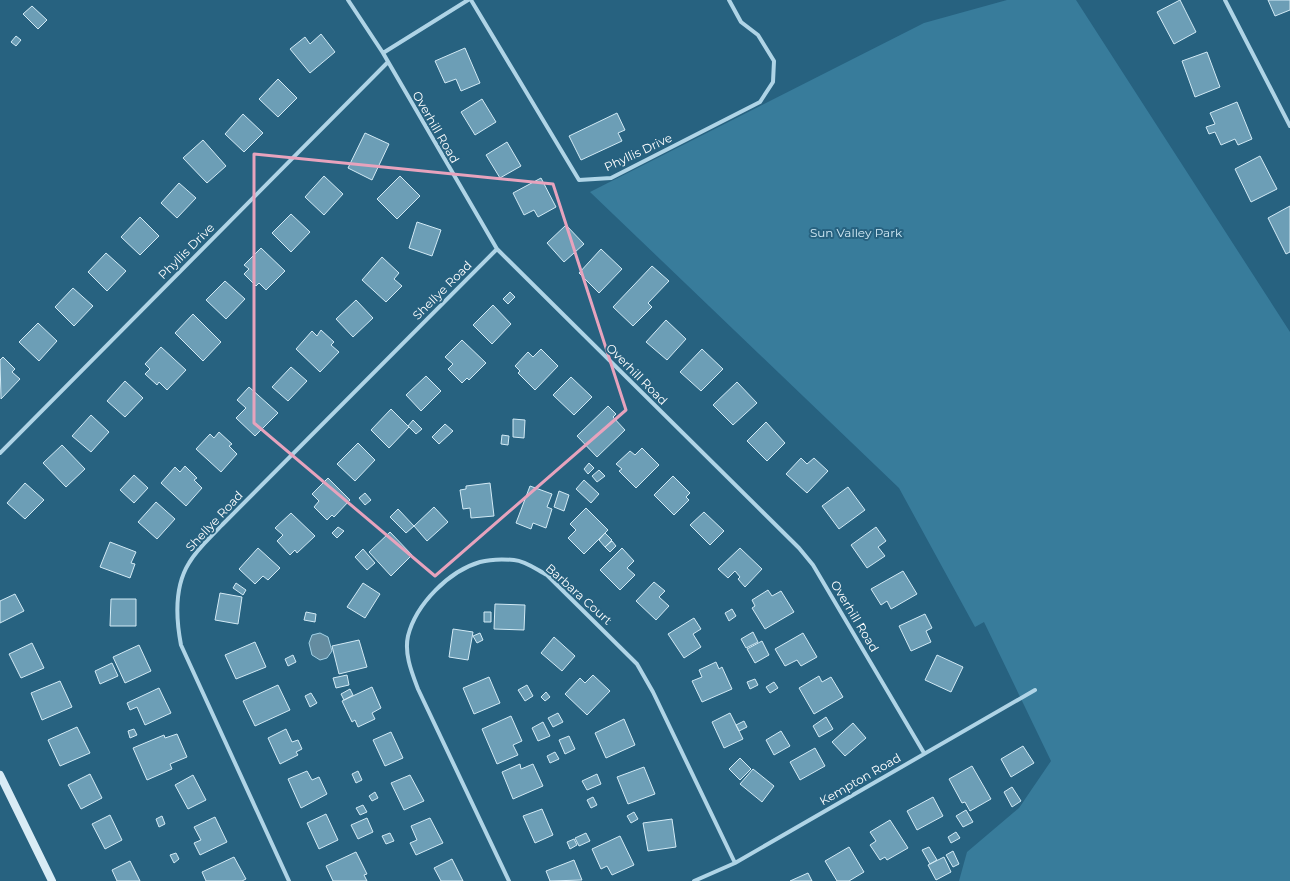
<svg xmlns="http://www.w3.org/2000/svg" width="1290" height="881" font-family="Montserrat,sans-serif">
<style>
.green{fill:#387c9b}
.water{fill:#648ca0;stroke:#a3d2e6}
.building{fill:#6c9eb6;stroke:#d2eaf5}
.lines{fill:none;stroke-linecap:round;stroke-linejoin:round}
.minor{stroke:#afd4e6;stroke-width:4}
.secondary{stroke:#d8ebf5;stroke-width:8}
.marked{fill:none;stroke:#e7a3bd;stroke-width:3;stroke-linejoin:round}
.labels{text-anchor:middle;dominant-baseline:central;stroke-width:4;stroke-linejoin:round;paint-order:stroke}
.street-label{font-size:12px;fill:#fff;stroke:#276280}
.park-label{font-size:12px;fill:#d2eaf5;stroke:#276280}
</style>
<rect width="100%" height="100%" fill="#276280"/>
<path class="green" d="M 1007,0 L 1076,0 L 1290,332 L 1290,881 L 959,881 L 967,852 L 1019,808 L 1051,761 L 984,622 L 975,627 L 899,488 L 590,192 L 924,23 Z"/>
<path class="water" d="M 320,633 L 328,637 L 332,651 L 327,658 L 320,660 L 312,655 L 309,643 L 312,635 Z"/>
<path class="building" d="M 1180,0 L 1196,32 L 1174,44 L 1157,12 Z
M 1268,0 L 1290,0 L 1290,10 L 1275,16 Z
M 32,6 L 47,20 L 38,29 L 23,14 Z
M 321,34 L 335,52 L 310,73 L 290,49 L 305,37 L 310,44 Z
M 16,36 L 21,40 L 16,46 L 11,42 Z
M 465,48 L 480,83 L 461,91 L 456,79 L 445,83 L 435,61 Z
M 1207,52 L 1220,87 L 1195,97 L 1182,61 Z
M 278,79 L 297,98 L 278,117 L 259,99 Z
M 482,99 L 496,122 L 475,135 L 461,112 Z
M 1237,102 L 1252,139 L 1238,145 L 1235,139 L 1221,145 L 1215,132 L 1209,134 L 1206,127 L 1215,124 L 1210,113 Z
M 617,113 L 625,130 L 618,133 L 622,141 L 581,160 L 569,136 Z
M 243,114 L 263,133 L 244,152 L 225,134 Z
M 365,133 L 389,144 L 372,180 L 348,168 Z
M 203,140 L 226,166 L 207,183 L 183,158 Z
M 507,142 L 521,166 L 500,178 L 486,155 Z
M 1260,156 L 1277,189 L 1251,202 L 1235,169 Z
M 324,176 L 343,194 L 324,215 L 305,197 Z
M 400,176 L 420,196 L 397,219 L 377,199 Z
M 541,178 L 556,207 L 538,217 L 534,210 L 524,215 L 513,193 Z
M 179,183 L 196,198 L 177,218 L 161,203 Z
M 1290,206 L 1290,252 L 1286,254 L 1268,218 Z
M 291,214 L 310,232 L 291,252 L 272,233 Z
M 140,217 L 159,236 L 140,255 L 121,237 Z
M 417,222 L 441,230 L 432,256 L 409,248 Z
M 566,225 L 584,244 L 564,262 L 547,243 Z
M 261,248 L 285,271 L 266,290 L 259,283 L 256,286 L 244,274 L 249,269 L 244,265 Z
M 601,249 L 622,269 L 599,293 L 579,273 Z
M 106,253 L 126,271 L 107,291 L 88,272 Z
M 382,257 L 399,273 L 394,279 L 402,286 L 386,302 L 362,280 Z
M 652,266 L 669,281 L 648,303 L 652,307 L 633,326 L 613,307 Z
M 225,281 L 245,299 L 226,319 L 206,300 Z
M 73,288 L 93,306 L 74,326 L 55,307 Z
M 510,292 L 515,297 L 508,304 L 503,299 Z
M 356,300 L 373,318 L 353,337 L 336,319 Z
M 493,305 L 511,324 L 492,344 L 473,325 Z
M 193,314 L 221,342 L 203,361 L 175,333 Z
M 666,320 L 686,339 L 667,360 L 646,342 Z
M 38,323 L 57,341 L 39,361 L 19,342 Z
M 321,330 L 334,342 L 331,345 L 339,352 L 320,372 L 296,349 L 312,331 L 317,336 Z
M 462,340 L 486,363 L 469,380 L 467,378 L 462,383 L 448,369 L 453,364 L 445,357 Z
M 161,347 L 186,370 L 167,390 L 159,382 L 157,385 L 145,374 L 150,369 L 145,364 Z
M 541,349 L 558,366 L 535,390 L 518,373 L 520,371 L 515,366 L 528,352 L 533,357 Z
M 702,349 L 723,369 L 701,391 L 680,372 Z
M 3,357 L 15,369 L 12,372 L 20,379 L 1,399 L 0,360 Z
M 291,367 L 307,381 L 288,401 L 272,387 Z
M 426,376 L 441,391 L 421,411 L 406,395 Z
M 571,377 L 592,397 L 574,415 L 553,395 Z
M 125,381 L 143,398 L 125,417 L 107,401 Z
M 737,382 L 757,403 L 733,425 L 713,405 Z
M 249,387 L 278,413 L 255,436 L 236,418 L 246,408 L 237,400 Z
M 608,406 L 616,414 L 613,417 L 625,430 L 597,457 L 577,436 Z
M 391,409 L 409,427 L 389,448 L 371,430 Z
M 91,415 L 109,432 L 91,452 L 72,436 Z
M 513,419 L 525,420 L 524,438 L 513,437 Z
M 413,420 L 422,429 L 416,434 L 408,426 Z
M 766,422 L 785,443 L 767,461 L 747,441 Z
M 445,424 L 453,431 L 439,444 L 432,437 Z
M 219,432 L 232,444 L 229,446 L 237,454 L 221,472 L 196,449 L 210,434 L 214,438 Z
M 502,435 L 509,436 L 508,445 L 501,444 Z
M 358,443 L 375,460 L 355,481 L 337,464 Z
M 62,445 L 85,469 L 66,487 L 43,463 Z
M 642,448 L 659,465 L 636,488 L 619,471 L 622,469 L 616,464 L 630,451 L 635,455 Z
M 801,458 L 807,464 L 814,458 L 828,471 L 807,493 L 786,474 Z
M 589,463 L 594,468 L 588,474 L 584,469 Z
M 185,466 L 197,478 L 194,480 L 202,488 L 186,506 L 161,483 L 175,467 L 180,472 Z
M 599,470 L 605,476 L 597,482 L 592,476 Z
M 134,475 L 148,488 L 134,503 L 120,490 Z
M 673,476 L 690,493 L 686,497 L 689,500 L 674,515 L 654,495 Z
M 328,478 L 350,500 L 334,517 L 332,515 L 327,520 L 314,507 L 319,501 L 312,494 Z
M 584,480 L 599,494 L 591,503 L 576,489 Z
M 25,483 L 44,500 L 25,519 L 7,503 Z
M 490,483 L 494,516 L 471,518 L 470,508 L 463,509 L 460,490 L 466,489 L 466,486 Z
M 530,486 L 552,494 L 547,507 L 552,509 L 546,528 L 533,523 L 531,529 L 516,523 Z
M 848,487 L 865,510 L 839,529 L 822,506 Z
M 559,491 L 569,495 L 564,511 L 554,507 Z
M 365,493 L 371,500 L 365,505 L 359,498 Z
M 156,502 L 175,519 L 157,539 L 138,522 Z
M 434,507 L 448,522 L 427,541 L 414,526 Z
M 586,508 L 608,530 L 584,554 L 568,538 L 576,530 L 570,524 Z
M 398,509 L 414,526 L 406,533 L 390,517 Z
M 704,512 L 724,531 L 710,545 L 690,525 Z
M 291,513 L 315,536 L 297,553 L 295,550 L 290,555 L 277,541 L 283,535 L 275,528 Z
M 338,527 L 344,531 L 337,538 L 332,533 Z
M 876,527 L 886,541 L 878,547 L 885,556 L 867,568 L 851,545 Z
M 390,532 L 412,555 L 391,576 L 369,552 Z
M 605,533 L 612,540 L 605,547 L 599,540 Z
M 612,541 L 616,546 L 610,552 L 605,547 Z
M 110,542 L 136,552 L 131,563 L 135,564 L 130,578 L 100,567 Z
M 258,548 L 280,568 L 268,580 L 263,576 L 255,584 L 239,569 Z
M 622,548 L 634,561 L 627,568 L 635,575 L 620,590 L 600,570 Z
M 740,548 L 762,569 L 745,587 L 738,579 L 740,577 L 735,571 L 728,578 L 718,569 Z
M 363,549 L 375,563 L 367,570 L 355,557 Z
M 903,571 L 917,594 L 891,609 L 887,601 L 881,605 L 871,589 Z
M 654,582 L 665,591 L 659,597 L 669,606 L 656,620 L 636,601 Z
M 236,583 L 246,590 L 243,595 L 233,588 Z
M 363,583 L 380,594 L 365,618 L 347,607 Z
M 768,590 L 772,596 L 781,591 L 794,612 L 765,629 L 752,608 L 755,606 L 752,600 Z
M 220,593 L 242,597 L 238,624 L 215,620 Z
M 15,594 L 24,611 L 0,623 L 0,601 Z
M 111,599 L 136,599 L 136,626 L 110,626 Z
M 495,604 L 525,605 L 524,630 L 494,629 Z
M 732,609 L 736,616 L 729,621 L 725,613 Z
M 306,612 L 316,614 L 315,622 L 304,620 Z
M 484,612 L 491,612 L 491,622 L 484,622 Z
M 925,614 L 932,628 L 926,631 L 931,642 L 911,651 L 899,626 Z
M 694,618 L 701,629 L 693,634 L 701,647 L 684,658 L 668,634 Z
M 453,629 L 473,632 L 468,660 L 449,657 Z
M 753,632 L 758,642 L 746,648 L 741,639 Z
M 480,633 L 483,640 L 477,643 L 473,636 Z
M 803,633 L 817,657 L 801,666 L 797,660 L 785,666 L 775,649 Z
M 554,637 L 575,656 L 562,671 L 541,653 Z
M 359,640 L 367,667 L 339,674 L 332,646 Z
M 762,641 L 769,655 L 755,663 L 747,649 Z
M 255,642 L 266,667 L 236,679 L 225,655 Z
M 32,643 L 44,668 L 21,678 L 9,654 Z
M 139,645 L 151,671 L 125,683 L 113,657 Z
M 293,655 L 296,662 L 288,666 L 285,659 Z
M 937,655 L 963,667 L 951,692 L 925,680 Z
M 716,662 L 719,669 L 722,667 L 732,689 L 702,702 L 692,681 L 702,677 L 699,670 Z
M 112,663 L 118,676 L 100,684 L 95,671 Z
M 347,675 L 349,685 L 336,688 L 333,678 Z
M 593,675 L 610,691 L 587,715 L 565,694 L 580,678 L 585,683 Z
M 819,676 L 822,682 L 831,677 L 843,697 L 814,714 L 799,688 Z
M 489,677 L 500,703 L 474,714 L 463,688 Z
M 755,679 L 758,685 L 750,689 L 747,682 Z
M 60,681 L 72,707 L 42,720 L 31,693 Z
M 774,682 L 778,688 L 770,693 L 766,687 Z
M 278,685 L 290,710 L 255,726 L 243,701 Z
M 527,685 L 533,696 L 525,701 L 518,690 Z
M 372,687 L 381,708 L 372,713 L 375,719 L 358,727 L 355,720 L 352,722 L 342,701 Z
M 159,688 L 171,713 L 145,725 L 137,707 L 130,710 L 127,703 Z
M 350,689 L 353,695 L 344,700 L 341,694 Z
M 546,692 L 550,697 L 545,701 L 541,697 Z
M 311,693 L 317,703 L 310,707 L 305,696 Z
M 558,713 L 563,722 L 553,727 L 548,718 Z
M 730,713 L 743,739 L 724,748 L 712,722 Z
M 511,716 L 522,741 L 513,745 L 518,755 L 497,764 L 482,729 Z
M 826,717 L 833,729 L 819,737 L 813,726 Z
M 624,719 L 635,745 L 606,758 L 595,733 Z
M 744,721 L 747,727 L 739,731 L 736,725 Z
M 543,722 L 550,736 L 538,741 L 532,728 Z
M 853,723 L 866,738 L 845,756 L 832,742 Z
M 77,727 L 90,753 L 60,766 L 48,740 Z
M 134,729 L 137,735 L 130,738 L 128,731 Z
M 286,729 L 292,742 L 298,740 L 302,749 L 296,752 L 298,755 L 280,764 L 268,738 Z
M 781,731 L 790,746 L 774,755 L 766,740 Z
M 391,732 L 403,758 L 385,766 L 373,740 Z
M 177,734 L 187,757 L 170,764 L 172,769 L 147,780 L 133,748 L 164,735 L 165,738 Z
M 569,736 L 575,749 L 565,754 L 559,740 Z
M 1023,746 L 1034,763 L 1011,777 L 1001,759 Z
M 815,748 L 825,766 L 800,780 L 790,762 Z
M 555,752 L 559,759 L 550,763 L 547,756 Z
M 740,758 L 751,769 L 740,780 L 729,769 Z
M 520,764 L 521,769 L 533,764 L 543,786 L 513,799 L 502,772 Z
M 972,766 L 991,799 L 970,811 L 965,802 L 962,803 L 949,779 Z
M 644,767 L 655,794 L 628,804 L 617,777 Z
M 753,769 L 774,786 L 762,802 L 740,784 Z
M 307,771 L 312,780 L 319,777 L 327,794 L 301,808 L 288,779 Z
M 358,771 L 362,780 L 356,783 L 352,774 Z
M 90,774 L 102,798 L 81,809 L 68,785 Z
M 597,774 L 601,784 L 587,790 L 582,781 Z
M 193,775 L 206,800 L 188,809 L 175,785 Z
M 410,775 L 424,801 L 404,810 L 391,783 Z
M 1012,787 L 1021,801 L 1012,807 L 1004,792 Z
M 375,792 L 378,798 L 372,801 L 369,796 Z
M 593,797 L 597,805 L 591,808 L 587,800 Z
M 933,797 L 943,816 L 917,830 L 907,811 Z
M 363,805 L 367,812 L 360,815 L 356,808 Z
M 542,809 L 553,835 L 535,843 L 523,816 Z
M 966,810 L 973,822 L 963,827 L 956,816 Z
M 634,812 L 638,819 L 631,823 L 627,816 Z
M 326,814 L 338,840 L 319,849 L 307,823 Z
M 110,815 L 122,840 L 105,849 L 92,824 Z
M 162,816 L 165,824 L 159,827 L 156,819 Z
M 215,817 L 227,842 L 200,855 L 194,843 L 201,840 L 194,827 Z
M 367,818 L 373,832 L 358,839 L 351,825 Z
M 430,818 L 443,843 L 416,855 L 410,843 L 417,840 L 411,826 Z
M 672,819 L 676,847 L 648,851 L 643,823 Z
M 890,820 L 908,848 L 887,860 L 885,857 L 880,860 L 870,845 L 876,841 L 870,832 Z
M 956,832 L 960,838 L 951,843 L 948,837 Z
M 390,833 L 394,841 L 386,844 L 382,836 Z
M 586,833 L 590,841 L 579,846 L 575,838 Z
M 620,836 L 634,865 L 612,875 L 607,866 L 601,869 L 592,849 Z
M 574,839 L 577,845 L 570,849 L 567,842 Z
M 849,847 L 864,872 L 849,881 L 837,881 L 825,861 Z
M 929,847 L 937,860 L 930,864 L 922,850 Z
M 953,851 L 959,864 L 953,867 L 946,855 Z
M 356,852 L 367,874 L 364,875 L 367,881 L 333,881 L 326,866 Z
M 176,853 L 179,859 L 174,863 L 170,855 Z
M 234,857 L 246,879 L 242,881 L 206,881 L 202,872 Z
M 944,857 L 951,872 L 936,880 L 928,865 Z
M 452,859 L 463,881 L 441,881 L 434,868 Z
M 574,860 L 582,880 L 550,881 L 546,871 Z
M 130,861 L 140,881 L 117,881 L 112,870 Z
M 808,873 L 812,881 L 790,881 Z"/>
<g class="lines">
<path class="minor" d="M 348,0 L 383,53 L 497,249 L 799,548 L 813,565 L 924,753
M 471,0 L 579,180 L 611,178 L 760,102 L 773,82 L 774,61 L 758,35 L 741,22 L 729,0
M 1225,0 L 1290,126
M 383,53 L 468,0
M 0,453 L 387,63
M 289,881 L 181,645 C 176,619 174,587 189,563 C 197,549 211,537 222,525 L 497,249
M 509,881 L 418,689 C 412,673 404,654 408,636 C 416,604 449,571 480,562 C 491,559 503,559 514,560 C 526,561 537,570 547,575 L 637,664 L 653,692 L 735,863
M 694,881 L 735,863 L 1035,690"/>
<path class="secondary" d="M 0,775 L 52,881"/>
</g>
<path class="marked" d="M 254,154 L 553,184 L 626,410 L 435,576 L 254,423 Z"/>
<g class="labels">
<g class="street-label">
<text transform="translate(436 127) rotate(60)">Overhill Road</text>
<text transform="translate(638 152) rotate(-25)">Phyllis Drive</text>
<text transform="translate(186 251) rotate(-45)">Phyllis Drive</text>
<text transform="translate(442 290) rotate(-45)">Shellye Road</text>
<text transform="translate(637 374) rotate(45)">Overhill Road</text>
<text transform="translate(214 521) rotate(-47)">Shellye Road</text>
<text transform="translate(579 594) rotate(42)">Barbara Court</text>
<text transform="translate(855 616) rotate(59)">Overhill Road</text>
<text transform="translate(860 779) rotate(-30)">Kempton Road</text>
</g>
<g class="park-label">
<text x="856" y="232">Sun Valley Park</text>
</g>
</g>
</svg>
